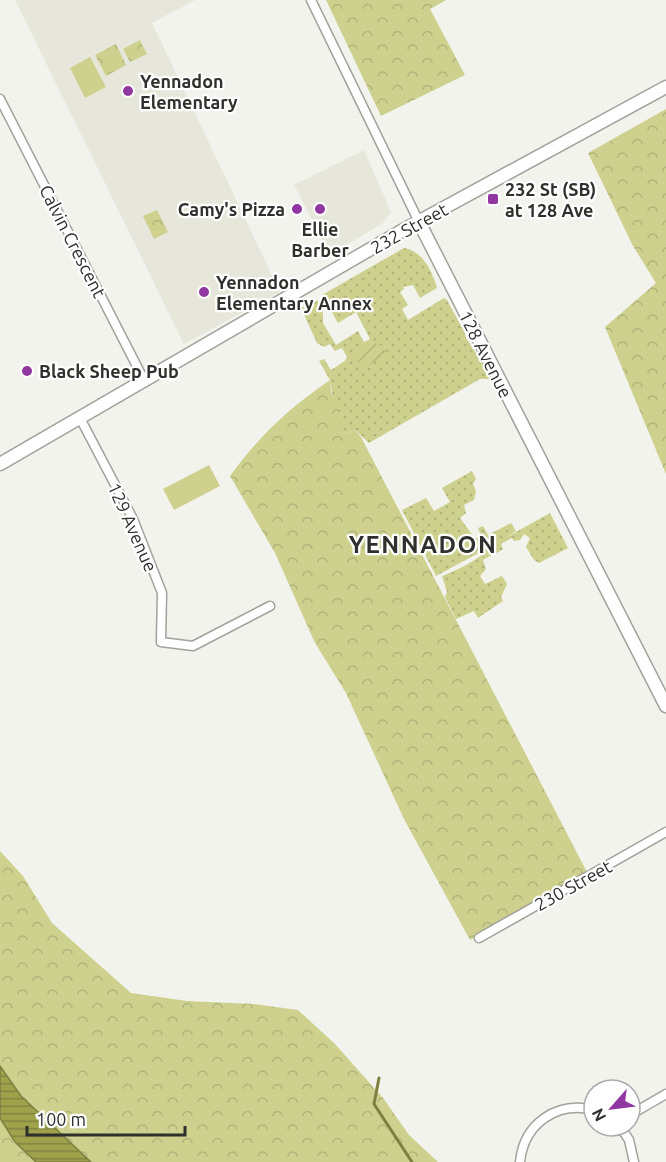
<svg xmlns="http://www.w3.org/2000/svg" width="666" height="1162" font-family="Ubuntu,sans-serif">
<style>
.built{fill:#e6e7da}
.grass{fill:url(#grass-dots)}
.forest{fill:url(#forest-crowns)}
.garden{fill:url(#garden-furrows)}
.pitch{fill:#cdd18d}
.water{fill:url(#water-rules);stroke:#7d8041;stroke-width:1.5}
.lines{fill:none;stroke-linecap:round;stroke-linejoin:round}
.stream{stroke:#7d8041;stroke-width:3}
.street-casing{stroke:#a2a29d;stroke-width:11}
.secondary-casing{stroke:#a2a29d;stroke-width:15}
.street{stroke:#fff;stroke-width:8}
.secondary{stroke:#fff;stroke-width:12}
.poi-dot{fill:#9137a2;stroke:#fff;stroke-width:2}
.labels{text-anchor:middle;dominant-baseline:central;stroke-width:4.5;stroke-linejoin:round;paint-order:stroke}
.poi-label{font-size:18px;font-weight:bold;fill:#2f2f2d;stroke:#fff;text-anchor:start}
.street-label{font-size:18px;fill:#2f2f2d;stroke:#fff}
.district-label{font-size:24px;font-weight:bold;letter-spacing:1.5px;fill:#2f2f2d;stroke:#fff}
</style>
<defs>
<pattern id="grass-dots" width="8" height="8" patternUnits="userSpaceOnUse" patternTransform="scale(1.5)"><rect width="8" height="8" fill="#cdd18d"/><path d="M2 2h.1M6 6h.1" fill="none" stroke="#b0b47a" stroke-width="1.8" stroke-linecap="round"/></pattern>
<pattern id="forest-crowns" width="20" height="18" patternUnits="userSpaceOnUse" patternTransform="scale(1.5)"><rect width="20" height="18" fill="#cdd18d"/><path d="M2 6a3 3 0 1 1 6 0M12 15a3 3 0 1 1 6 0" fill="none" stroke="#b0b47a"/></pattern>
<pattern id="garden-furrows" width="10" height="10" patternUnits="userSpaceOnUse" patternTransform="scale(1.5)"><rect width="10" height="10" fill="#cdd18d"/><path d="M-1 1l2-2M0 10L10 0M9 11l2-2" fill="none" stroke="#b0b47a"/></pattern>
<pattern id="water-rules" width="6" height="5" patternUnits="userSpaceOnUse" patternTransform="scale(1.5)"><rect width="6" height="5" fill="#9fa24a"/><path d="M0 2.5h6" fill="none" stroke="#82843e"/></pattern>
</defs>
<rect width="100%" height="100%" fill="#f2f3ed"/>
<path class="built" d="M 15,0 L 195,0 L 152,23 L 280,292 L 184,344 Z
M 364,150 L 391,212 L 382,224 L 330,254 L 294,185 Z"/>
<path class="grass" d="M 404,248 C 423,251 432,271 437,288 L 420,298 L 413,285 L 403,287 L 404,289 L 400,292 L 408,305 L 402,309 L 408,320 L 444,298 L 447,300 L 461,326 L 463,326 L 466,338 L 491,376 L 489,379 L 480,379 L 369,443 L 355,430 L 344,434 L 338,431 L 330,380 L 319,361 L 324,359 L 331,370 L 345,361 L 347,357 L 342,348 L 335,351 L 330,344 L 324,347 L 317,343 L 301,308 L 317,300 L 323,309 L 323,323 L 336,345 L 358,331 L 364,342 L 370,339 L 356,312 L 338,323 L 322,295 Z
M 472,471 L 476,479 L 473,484 L 476,491 L 474,500 L 464,505 L 466,513 L 460,518 L 475,539 L 481,536 L 478,528 L 483,526 L 488,535 L 511,523 L 516,531 L 507,537 L 550,513 L 568,548 L 539,563 L 534,560 L 526,547 L 530,538 L 524,534 L 520,540 L 514,541 L 512,538 L 501,544 L 503,549 L 495,554 L 492,545 L 488,547 L 492,555 L 483,560 L 486,569 L 480,576 L 485,584 L 502,576 L 507,584 L 501,597 L 503,601 L 478,618 L 474,611 L 456,619 L 445,597 L 447,592 L 442,576 C 453,572 478,560 485,552 L 484,550 L 436,576 L 402,510 L 426,498 L 434,511 L 450,502 L 442,488 Z"/>
<path class="forest" d="M 326,0 L 446,0 L 430,9 L 465,75 L 381,116 Z
M 140,40 L 147,54 L 130,62 L 123,49 Z
M 116,44 L 126,65 L 106,76 L 95,55 Z
M 666,109 L 666,474 L 605,327 L 656,283 L 633,246 L 588,153 Z
M 157,210 L 168,232 L 154,239 L 143,216 Z
M 330,380 L 331,392 L 342,421 L 338,425 L 338,431 L 344,434 L 355,430 L 361,437 L 589,876 L 470,940 L 404,819 L 346,693 L 315,643 L 275,553 L 230,476 C 259,436 289,408 330,380 Z
M 0,851 L 23,876 L 52,923 L 131,993 L 187,1001 L 254,1004 L 298,1010 L 335,1044 L 383,1098 L 409,1135 L 438,1162 L 91,1162 L 21,1096 L 0,1066 Z
M 0,1118 L 15,1142 L 36,1162 L 0,1162 Z"/>
<path class="garden" d="M 375,341 L 378,347 L 382,345 L 387,355 L 361,369 L 354,352 Z"/>
<path class="pitch" d="M 90,57 L 106,87 L 85,98 L 70,68 Z
M 209,465 L 220,486 L 174,510 L 163,489 Z"/>
<path class="water" d="M 0,1066 L 21,1096 L 91,1162 L 36,1162 L 15,1142 L 0,1118 Z"/>
<g class="lines">
<path class="stream" d="M 379,1078 L 374,1104 L 412,1162"/>
<defs>
<path id="street" d="M 311,0 L 419,222
M 0,99 L 145,382
M 80,418 L 133,519 L 162,593 L 161,642 L 193,646 L 270,606
M 479,938 L 666,832
M 630,1115 L 666,1094
M 620,1126 L 629,1140 L 634,1162
M 520,1162 C 524,1123 557,1101 594,1110"/>
<path id="secondary" d="M 419,222 L 666,706
M 0,464 L 405,229 L 666,87"/>
</defs>
<use href="#street" class="street-casing"/>
<use href="#secondary" class="secondary-casing"/>
<use href="#street" class="street"/>
<use href="#secondary" class="secondary"/>
</g>
<g class="poi-dot">
<circle cx="128" cy="91" r="6"/>
<rect x="487" y="193" width="12" height="12" rx="3"/>
<circle cx="297" cy="209" r="6"/>
<circle cx="320" cy="209" r="6"/>
<circle cx="204" cy="292" r="6"/>
<circle cx="27" cy="371" r="6"/>
</g>
<g class="labels">
<g class="poi-label">
<text x="140" y="81">Yennadon<tspan x="140" dy="21">Elementary</tspan></text>
<text x="505" y="189">232 St (SB)<tspan x="505" dy="21">at 128 Ave</tspan></text>
<text x="285" y="209" text-anchor="end">Camy's Pizza</text>
<text x="320" y="229" text-anchor="middle">Ellie<tspan x="320" dy="21">Barber</tspan></text>
<text x="216" y="282">Yennadon<tspan x="216" dy="21">Elementary Annex</tspan></text>
<text x="39" y="371">Black Sheep Pub</text>
</g>
<g class="street-label">
<text transform="translate(409 228) rotate(-29)">232 Street</text>
<text transform="translate(73 241) rotate(63)">Calvin Crescent</text>
<text transform="translate(486 354) rotate(63)">128 Avenue</text>
<text transform="translate(133 527) rotate(66)">129 Avenue</text>
<text transform="translate(573 885) rotate(-29)">230 Street</text>
</g>
<g class="district-label">
<text x="423" y="544">YENNADON</text>
</g>
</g>
<g transform="translate(612 1108) rotate(242)"><circle r="28" fill="#ffffff" stroke="#acacab" stroke-width="1.5"/>
<path d="M0-4.5L10 22L0 15L-10 22Z" fill="#9137a2"/>
<text y="-9" font-size="16" font-weight="bold" text-anchor="middle" fill="#2f2f2d">N</text>
</g>
<path d="M27 1126v9h158v-9" fill="none" stroke="#2f2f2d" stroke-width="3"/>
<text x="36" y="1126" font-size="18" fill="#2f2f2d" stroke="#ffffff" stroke-width="4.5" paint-order="stroke">100 m</text>
</svg>
